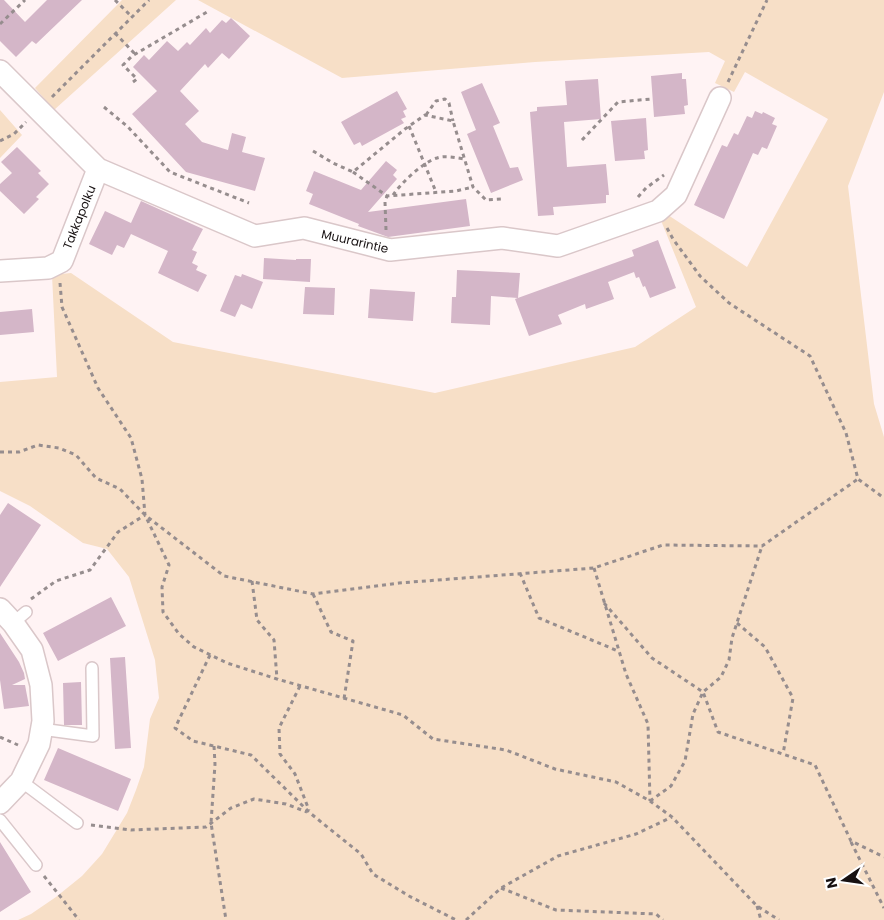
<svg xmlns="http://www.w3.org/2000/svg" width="884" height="920" font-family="Poppins,sans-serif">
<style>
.green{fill:#f7dfc7}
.building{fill:#d4b6c8}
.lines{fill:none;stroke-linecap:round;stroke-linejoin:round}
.lane-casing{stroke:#dac7c9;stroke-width:14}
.street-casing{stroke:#dac7c9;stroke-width:24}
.path{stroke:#968d8e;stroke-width:3;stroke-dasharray:4 4;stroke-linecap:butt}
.lane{stroke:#fff;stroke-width:11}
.street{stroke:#fff;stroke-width:21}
.labels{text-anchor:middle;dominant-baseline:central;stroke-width:5;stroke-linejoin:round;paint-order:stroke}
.street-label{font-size:12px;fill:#171112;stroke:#fff}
</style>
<rect width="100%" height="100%" fill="#fff3f4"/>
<path class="green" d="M 122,0 L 176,0 L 54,110 L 35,88 Z
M 198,0 L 884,0 L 884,92 L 848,186 L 874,404 L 884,437 L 884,920 L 18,920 L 31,914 L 56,897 L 82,876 L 102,854 L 127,813 L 136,790 L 144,767 L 150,719 L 159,698 L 155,660 L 129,577 L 107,549 L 83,543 L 30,506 L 0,491 L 0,382 L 57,377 L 52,275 L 71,273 L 173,342 L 435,393 L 635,347 L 696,307 L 660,218 L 668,215 L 747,267 L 828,119 L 745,72 L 734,92 L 715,83 L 725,61 L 709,52 L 535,62 L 342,78 Z
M 0,110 L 22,135 L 0,158 Z"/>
<path class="building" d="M 0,0 L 4,0 L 25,22 L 47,0 L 82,0 L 36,44 L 32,41 L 16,57 L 0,41 Z
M 231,18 L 250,36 L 229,59 L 222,53 L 208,68 L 205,64 L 180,91 L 199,111 L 185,124 L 202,142 L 228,150 L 232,133 L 246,137 L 242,152 L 265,158 L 255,191 L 186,172 L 132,114 L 157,91 L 133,67 L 144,55 L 149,60 L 167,41 L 178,51 L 187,42 L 190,45 L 206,28 L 210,33 L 222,20 L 226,23 Z
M 682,73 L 682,79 L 686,79 L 688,105 L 684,106 L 685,114 L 654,117 L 651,76 Z
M 598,79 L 601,119 L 564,122 L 567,167 L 606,164 L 609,195 L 606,195 L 606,203 L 553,207 L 554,215 L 538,216 L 530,112 L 537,111 L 537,107 L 567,105 L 565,81 Z
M 482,83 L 500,123 L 493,126 L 510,168 L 518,167 L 523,180 L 491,193 L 467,134 L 476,130 L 461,92 Z
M 397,91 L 407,109 L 403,111 L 406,117 L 401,119 L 404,123 L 362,146 L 360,142 L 354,145 L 341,122 Z
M 755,111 L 762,114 L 763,112 L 775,118 L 772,124 L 777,126 L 767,149 L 762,147 L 758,155 L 753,153 L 724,219 L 694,205 L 722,145 L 727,147 L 734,133 L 738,135 L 747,116 L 752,118 Z
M 646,118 L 648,150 L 644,151 L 645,159 L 615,161 L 611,121 Z
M 17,147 L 41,171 L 38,173 L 49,184 L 36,197 L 39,199 L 24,214 L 0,191 L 0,184 L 12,173 L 1,162 Z
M 386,161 L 397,170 L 393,175 L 397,179 L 368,212 L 466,199 L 470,226 L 388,237 L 358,226 L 359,224 L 309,204 L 313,194 L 306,191 L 314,171 L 361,190 Z
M 141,201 L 203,229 L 192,250 L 197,252 L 192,263 L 198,266 L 196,270 L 207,275 L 198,292 L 158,273 L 168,251 L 131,234 L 124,248 L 117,245 L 112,255 L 89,244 L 105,211 L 131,223 Z
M 658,240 L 676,288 L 650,298 L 645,286 L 643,287 L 639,277 L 636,278 L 634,272 L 608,282 L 614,299 L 586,309 L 585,304 L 558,315 L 562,324 L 529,336 L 515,299 L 634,256 L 632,250 Z
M 264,258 L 296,260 L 296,259 L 311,259 L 310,282 L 263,279 Z
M 457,270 L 520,273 L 518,298 L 491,296 L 490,325 L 451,323 L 452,297 L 456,297 Z
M 242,274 L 263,282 L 252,309 L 241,304 L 235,317 L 220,311 L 235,275 L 241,277 Z
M 305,287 L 335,288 L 334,315 L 303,314 Z
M 370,289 L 415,292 L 413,321 L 368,318 Z
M 32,309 L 34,332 L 0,335 L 0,312 Z
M 8,503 L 41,525 L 0,587 L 0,515 Z
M 111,597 L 126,626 L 58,661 L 43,633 Z
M 0,633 L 19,662 L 24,673 L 25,679 L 12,685 L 25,685 L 29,706 L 4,709 L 0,680 Z
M 125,657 L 131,748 L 115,749 L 110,658 Z
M 81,682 L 82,725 L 64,725 L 63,683 Z
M 58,748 L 131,779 L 118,811 L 44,780 Z
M 0,842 L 31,892 L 0,912 Z"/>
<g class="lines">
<defs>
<path id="lane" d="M 13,623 L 26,612
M 41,729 L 93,736 L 92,668
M 21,781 L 77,823
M 0,820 L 36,865"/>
<path id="street" d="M 0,71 L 98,169 L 255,236 L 304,228 L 390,250 L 502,238 L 558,246 L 658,211 L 676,195 L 720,98
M 0,271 L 48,268 L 62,261 L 98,169
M 0,609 L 13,623 L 32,650 L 41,685 L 43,721 L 39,744 L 21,781 L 0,803"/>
</defs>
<use href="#lane" class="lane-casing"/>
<use href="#street" class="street-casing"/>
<path class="path" d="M 115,0 L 132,17
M 0,24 L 25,0
M 115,33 L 135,54
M 133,82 L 137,79 L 123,65 L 132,56 L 207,12
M 728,82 L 767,0
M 52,97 L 149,0
M 104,107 L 128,127 L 170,172 L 249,203
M 426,115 L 436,101 L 445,99 L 449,103 L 453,121
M 409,126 L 436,192
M 582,140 L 618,102 L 651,99
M 0,141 L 14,134 L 26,122
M 313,151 L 333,163 L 353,172 L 405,129 L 425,115 L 453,121 L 473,187 L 486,200 L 502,199
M 353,172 L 387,196 L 456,191 L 473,187
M 393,195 C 401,183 423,162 437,158 C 445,155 457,158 465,159
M 638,197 L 646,188 L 664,175
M 667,228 L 673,239 L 700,276 L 729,303 L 810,356 L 846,433 L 858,479 L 884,498
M 386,230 L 385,202 L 387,196
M 60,283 L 62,307 L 98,388 L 131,438 L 142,479 L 145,515 L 169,565 L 162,587 L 163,612 L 179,634 L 194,647 L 227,663 L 277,679 L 403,715 L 433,739 L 506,750 L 555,769 L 616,782 L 650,801 L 672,817 L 757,906 L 779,920
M 0,452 L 19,452 L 38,445 L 59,448 L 76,455 L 96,478 L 120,489 L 145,515 L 224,576 L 313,594 L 399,583 L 594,568 L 663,545 L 762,546 L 858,479
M 594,568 L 626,674 L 648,724 L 650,801
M 520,573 L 539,618 L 618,651
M 252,581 L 257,620 L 274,640 L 277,679
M 313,594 L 331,632 L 353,641 L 344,699
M 31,599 L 56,581 L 90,570 L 118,532 L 145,515
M 604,603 L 652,658 L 703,692 L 718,732 L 815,765 L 851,841 L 884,857
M 737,623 L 765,647 L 793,698 L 783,754
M 210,655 L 175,728 L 193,741 L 251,755 L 310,813 L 361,854 L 373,874 L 409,896 L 456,920
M 300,686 L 279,728 L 280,754 L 295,774 L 309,810
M 0,737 L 18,745
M 214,746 L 215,764 L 211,823 L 226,920
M 650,801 L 671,786 L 685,761 L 693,714 L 703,692 L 721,677 L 729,660 L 732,638 L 762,546
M 91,825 L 131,830 L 206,827 L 231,808 L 254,799 L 286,804 L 307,812
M 851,842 L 884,908
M 44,876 L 79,920
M 501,888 L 556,910 L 656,914 L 663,920
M 757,906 L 761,920
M 466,920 L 501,888 L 558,856 L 636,834 L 672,817"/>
<use href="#lane" class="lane"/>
<use href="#street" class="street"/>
</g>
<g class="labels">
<g class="street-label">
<text transform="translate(79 217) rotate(-68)">Takkapolku</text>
<text transform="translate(355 241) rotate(13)">Muurarintie</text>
</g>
</g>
<g transform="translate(844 880) rotate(257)" stroke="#ffffff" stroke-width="4" paint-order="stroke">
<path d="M0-4L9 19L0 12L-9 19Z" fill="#171112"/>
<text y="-8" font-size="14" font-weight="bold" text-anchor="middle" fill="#171112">N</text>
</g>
</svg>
